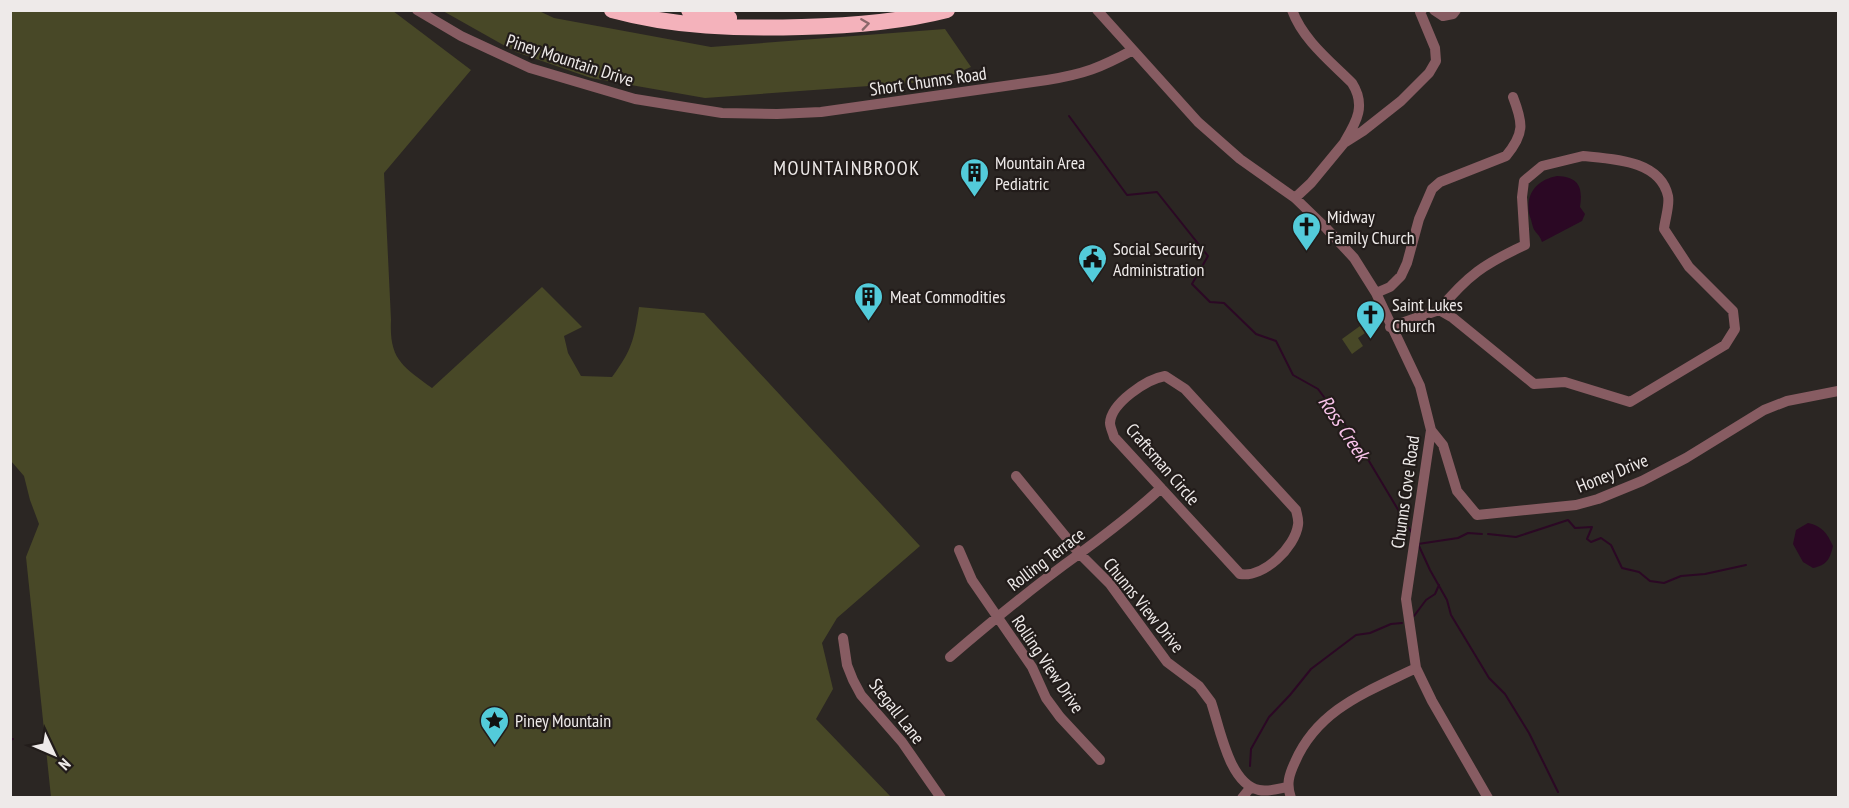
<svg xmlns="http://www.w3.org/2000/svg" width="1849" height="808" font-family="'PT Sans Narrow',sans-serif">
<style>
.green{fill:#484827}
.water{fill:#2b0824}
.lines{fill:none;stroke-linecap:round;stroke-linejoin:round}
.stream{stroke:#2b0824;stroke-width:2}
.minor{stroke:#875c62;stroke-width:10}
.highway{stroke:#f4b2bb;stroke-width:16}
.oneway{stroke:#8b676a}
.labels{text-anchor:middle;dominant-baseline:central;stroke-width:4.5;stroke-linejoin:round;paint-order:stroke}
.street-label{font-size:18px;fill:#eeeae9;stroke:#221c1a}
.poi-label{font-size:18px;fill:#eeeae9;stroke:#221c1a;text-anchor:start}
.neighbourhood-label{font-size:20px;letter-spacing:1.5px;fill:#eeeae9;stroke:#221c1a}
.water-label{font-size:20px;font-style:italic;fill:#fac4eb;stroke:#221c1a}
</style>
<rect width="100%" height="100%" fill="#2b2623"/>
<path class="green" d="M 11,11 L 393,11 L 471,70 L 384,173 L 391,320 C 389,360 403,366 432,388 L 542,287 L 582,327 L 564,336 L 568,353 L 581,376 L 612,377 C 632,350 634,340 639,307 L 704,313 L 920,546 L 837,618 L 822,643 L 833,689 L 816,719 L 891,797 L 51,797 L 26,557 L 39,524 L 30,500 L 24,476 L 11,461 Z
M 443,11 L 539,11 L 554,18 L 711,47 L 945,29 L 971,67 L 938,81 L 705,98 L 591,78 L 516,52 Z
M 1360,326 L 1365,333 L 1358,338 L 1363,346 L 1352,354 L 1342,339 Z"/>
<path class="water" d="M 1557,176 C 1579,177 1583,187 1580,207 L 1585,214 L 1582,221 L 1542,242 C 1540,236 1538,235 1535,231 C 1532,227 1532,221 1530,217 C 1524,195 1536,180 1557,176 Z
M 1808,523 C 1822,526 1827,533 1833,546 C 1830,559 1827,565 1813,568 L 1803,562 L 1793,544 L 1796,530 Z"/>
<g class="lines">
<path class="stream" d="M 1069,116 L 1127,195 L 1157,192 L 1208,256 L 1192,284 L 1210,302 L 1224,303 L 1256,334 L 1276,341 L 1293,375 L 1318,389 L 1357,441 L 1412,533
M 1488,534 L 1516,537 L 1568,520 L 1575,528 L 1592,527 L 1587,539 L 1591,542 L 1601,538 L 1611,545 L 1622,568 L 1639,572 L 1650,581 L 1664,583 L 1681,576 L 1705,574 L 1746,565
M 1418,544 L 1458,538 L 1468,533 L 1482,534
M 1419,546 L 1430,570 L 1447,600 L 1451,615 L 1489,678 L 1505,694 L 1529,733 L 1558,792
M 1414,616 L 1426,600 L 1435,594 L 1439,585
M 10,740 L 13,739
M 1250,766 L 1251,749 L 1269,717 L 1290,695 L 1311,669 L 1356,635 L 1370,633 L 1391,624 L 1402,623"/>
<path class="minor" d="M 417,10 L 461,36 L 530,68 L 635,99 L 722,113 L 777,114 L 821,112 L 1047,80 C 1084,74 1100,68 1133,50
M 1097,10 L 1198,122 L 1240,159 L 1295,198 L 1326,228 L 1354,258 L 1376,293 L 1420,386 L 1431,430 L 1406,599 L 1416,668 L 1432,701 L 1488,798
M 1292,10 C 1303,40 1330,61 1352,83 C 1366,105 1357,121 1345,141
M 1434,10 L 1443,16 L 1453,14 L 1456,10
M 1583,156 C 1613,159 1660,160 1668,196 C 1670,205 1665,219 1664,229 L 1689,267 L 1733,311 L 1735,329 L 1725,345 L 1630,402 L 1565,382 L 1534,384 L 1453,318 L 1439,310 C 1468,275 1484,264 1525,245 L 1522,197 L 1524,181 L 1542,166 Z
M 1295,198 L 1311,183 L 1344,143 L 1363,131 L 1401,101 L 1429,73 L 1436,61 L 1435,48 L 1420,12 L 1422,10
M 1376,293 L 1390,287 L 1401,276 L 1407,263 L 1419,219 L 1432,189 L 1440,182 L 1506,156 C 1525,133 1523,123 1513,97
M 1390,327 L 1439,310
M 1165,376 L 1185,389 L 1296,510 C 1297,515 1299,520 1298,525 C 1295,547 1264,578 1240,574 L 1114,437 C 1113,433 1110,427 1110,423 C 1111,403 1147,379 1165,376 Z
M 1431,430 L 1443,445 L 1457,491 L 1477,515 L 1576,505 L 1598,499 L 1642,481 L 1686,458 L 1764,410 L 1787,401 L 1838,391
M 1016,476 L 1079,553 L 1110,584 L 1167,662 L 1199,686 L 1211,702 C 1220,728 1229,784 1259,790 C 1268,792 1278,789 1287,787
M 959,550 L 972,580 L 1032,667 L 1046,698 L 1060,717 L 1100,760
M 843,638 L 847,665 L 853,680 L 861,695 L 902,742 L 941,798
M 950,657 C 992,621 1034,586 1079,554 C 1109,532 1133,514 1161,488
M 1242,798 L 1250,788
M 1291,798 C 1286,784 1289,775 1295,762 C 1318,709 1367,692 1416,668"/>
<path class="highway" d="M 612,10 C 674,27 738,29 802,27 C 850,26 900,22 947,10
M 689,10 L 729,18"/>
</g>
<defs><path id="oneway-chevron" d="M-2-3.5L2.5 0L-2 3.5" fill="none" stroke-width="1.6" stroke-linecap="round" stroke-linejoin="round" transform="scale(1.5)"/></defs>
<use class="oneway" href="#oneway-chevron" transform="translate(865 24) rotate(-8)"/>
<defs>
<symbol id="building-pin" viewBox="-11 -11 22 30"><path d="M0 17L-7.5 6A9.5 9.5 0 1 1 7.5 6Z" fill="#53cbda" stroke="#221c1a"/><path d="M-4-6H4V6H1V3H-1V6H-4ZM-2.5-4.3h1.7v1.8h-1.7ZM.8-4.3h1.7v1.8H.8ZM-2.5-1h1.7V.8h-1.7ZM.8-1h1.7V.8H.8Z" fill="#111"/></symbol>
<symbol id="church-pin" viewBox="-11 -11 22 30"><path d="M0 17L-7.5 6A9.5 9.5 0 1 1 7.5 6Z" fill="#53cbda" stroke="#221c1a"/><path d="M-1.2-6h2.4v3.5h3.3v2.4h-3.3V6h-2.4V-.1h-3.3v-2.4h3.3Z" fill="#111"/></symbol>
<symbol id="civic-pin" viewBox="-11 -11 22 30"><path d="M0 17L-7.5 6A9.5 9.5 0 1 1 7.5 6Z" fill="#53cbda" stroke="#221c1a"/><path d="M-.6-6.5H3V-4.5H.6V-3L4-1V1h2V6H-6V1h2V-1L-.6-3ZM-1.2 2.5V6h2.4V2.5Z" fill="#111"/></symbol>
<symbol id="sight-pin" viewBox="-11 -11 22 30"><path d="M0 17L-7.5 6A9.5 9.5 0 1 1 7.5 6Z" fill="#53cbda" stroke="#221c1a"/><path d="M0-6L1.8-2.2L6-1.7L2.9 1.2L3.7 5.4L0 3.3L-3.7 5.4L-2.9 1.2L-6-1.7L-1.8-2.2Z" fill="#111"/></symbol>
</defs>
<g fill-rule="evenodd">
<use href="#building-pin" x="958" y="156" width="33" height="45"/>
<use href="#church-pin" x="1290" y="210" width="33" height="45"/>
<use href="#civic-pin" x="1076" y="242" width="33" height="45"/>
<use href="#building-pin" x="852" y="280" width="33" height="45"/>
<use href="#church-pin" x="1354" y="298" width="33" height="45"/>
<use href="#sight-pin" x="478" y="704" width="33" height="45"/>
</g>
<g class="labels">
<g class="street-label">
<text transform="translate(570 60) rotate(18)">Piney Mountain Drive</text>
<text transform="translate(928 81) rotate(-8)">Short Chunns Road</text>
<text transform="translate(1163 464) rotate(49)">Craftsman Circle</text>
<text transform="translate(1612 473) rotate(-22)">Honey Drive</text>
<text transform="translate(1405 492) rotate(-82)">Chunns Cove Road</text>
<text transform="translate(1046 559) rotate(-37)">Rolling Terrace</text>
<text transform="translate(1144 605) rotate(51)">Chunns View Drive</text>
<text transform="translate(1048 664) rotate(56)">Rolling View Drive</text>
<text transform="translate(897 711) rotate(52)">Stegall Lane</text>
</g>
<g class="poi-label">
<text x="995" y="162">Mountain Area<tspan x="995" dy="21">Pediatric</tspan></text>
<text x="1327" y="216">Midway<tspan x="1327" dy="21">Family Church</tspan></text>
<text x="1113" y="248">Social Security<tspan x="1113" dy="21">Administration</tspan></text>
<text x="890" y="296">Meat Commodities</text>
<text x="1392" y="304">Saint Lukes<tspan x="1392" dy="21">Church</tspan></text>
<text x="515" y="720">Piney Mountain</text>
</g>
<g class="neighbourhood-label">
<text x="847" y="168">MOUNTAINBROOK</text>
</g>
<g class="water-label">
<text transform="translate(1344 428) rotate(56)">Ross Creek</text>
</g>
</g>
<rect width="1849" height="808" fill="none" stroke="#eeeae9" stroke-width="24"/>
<g transform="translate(54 754) rotate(134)" stroke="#221c1a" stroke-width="4.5" paint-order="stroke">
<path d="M0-4.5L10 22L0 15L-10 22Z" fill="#eeeae9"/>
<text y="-9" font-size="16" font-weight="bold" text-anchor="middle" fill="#eeeae9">N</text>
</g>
</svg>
